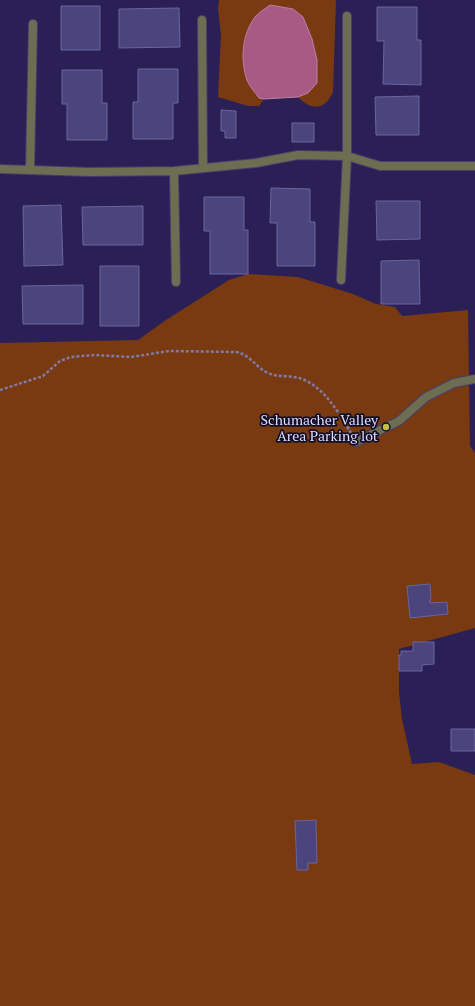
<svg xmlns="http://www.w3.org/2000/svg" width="475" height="1006" font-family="'PT Serif',serif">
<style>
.green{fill:#793911}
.water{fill:#a85a84;stroke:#b881a9}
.building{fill:#4c447d;stroke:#6a649f}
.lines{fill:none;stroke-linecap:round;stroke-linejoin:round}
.lane-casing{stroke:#473e70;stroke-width:10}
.path{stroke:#807aa6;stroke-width:2.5;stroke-dasharray:3 2;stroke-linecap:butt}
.lane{stroke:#6d6d51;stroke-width:8}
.poi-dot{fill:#c1be40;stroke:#130f26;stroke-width:1.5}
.labels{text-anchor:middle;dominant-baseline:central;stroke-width:3.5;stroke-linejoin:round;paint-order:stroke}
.poi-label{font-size:14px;fill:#dedcfe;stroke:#130f26;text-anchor:end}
</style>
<rect width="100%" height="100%" fill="#2a2055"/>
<path class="green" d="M 219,0 L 336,0 L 333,92 C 329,101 323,109 311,106 C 307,105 301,100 298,97 L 264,99 L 259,106 L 248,106 L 218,97 L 221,35 L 218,8 Z
M 248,274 L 298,277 L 353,294 L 376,304 L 395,307 L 402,316 L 468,310 L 470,446 L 475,453 L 475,628 L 399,649 L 399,692 L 402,719 L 412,764 L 439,762 L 475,775 L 475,1006 L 0,1006 L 0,343 L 138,340 L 166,320 L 229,280 Z"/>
<path class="water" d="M 270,5 L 293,9 L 303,17 L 312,39 L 317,60 L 317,83 L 308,93 L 298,97 L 264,99 L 259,98 C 255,92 249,86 247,80 C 240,59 242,35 255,17 C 259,12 265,9 270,5 Z"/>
<path class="building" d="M 61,6 L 100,6 L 100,50 L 61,50 Z
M 377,7 L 417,7 L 417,40 L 421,40 L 421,85 L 383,84 L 384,41 L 377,41 Z
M 179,8 L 180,47 L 119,48 L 119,9 Z
M 138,69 L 178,69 L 178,103 L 173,103 L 173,139 L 133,139 L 133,102 L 138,102 Z
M 62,70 L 102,70 L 102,103 L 107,103 L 107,140 L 67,140 L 67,104 L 62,104 Z
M 419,96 L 419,135 L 376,135 L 375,97 Z
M 221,110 L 236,111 L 236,138 L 225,138 L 225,131 L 221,131 Z
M 292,123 L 314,123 L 314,142 L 292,142 Z
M 271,188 L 310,189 L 310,222 L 315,222 L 315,266 L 277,266 L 277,223 L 270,223 Z
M 204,197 L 244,197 L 244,230 L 248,230 L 248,274 L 210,274 L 210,231 L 204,231 Z
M 376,201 L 420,201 L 420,239 L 377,240 Z
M 61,205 L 63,265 L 24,266 L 23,206 Z
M 143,206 L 143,245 L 83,245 L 82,207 Z
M 419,260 L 420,304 L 381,304 L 381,261 Z
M 100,266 L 139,266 L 139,326 L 100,326 Z
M 83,285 L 83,324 L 23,324 L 22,286 Z
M 430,584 L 431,600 L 430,600 L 430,603 L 447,602 L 448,614 L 410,618 L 407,586 Z
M 413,642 L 434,642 L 434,664 L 422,665 L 422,671 L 399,671 L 399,655 L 401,655 L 401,651 L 413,651 Z
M 451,729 L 475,729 L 475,751 L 451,751 Z
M 316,820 L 317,863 L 308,863 L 308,870 L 297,870 L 295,821 Z"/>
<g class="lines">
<defs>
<path id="lane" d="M 202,20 L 203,167
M 0,169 L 89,172 L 174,171 L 256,163 L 298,155 L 347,156 L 380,166 L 475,166
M 30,170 L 33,24
M 174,171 L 176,282
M 341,280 L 347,156 L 347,16
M 356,442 L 399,421 L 426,397 L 454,383 L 475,379"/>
</defs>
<use href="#lane" class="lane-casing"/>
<path class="path" d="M 0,390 L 43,376 L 60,361 L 71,357 L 94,355 L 131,357 L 169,351 L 236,352 C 249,354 255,366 266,372 C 277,378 288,375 299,378 C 323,385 339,413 351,433"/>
<use href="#lane" class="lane"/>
</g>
<circle class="poi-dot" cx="386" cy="427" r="4"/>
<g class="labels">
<g class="poi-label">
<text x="378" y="419">Schumacher Valley<tspan x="378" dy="16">Area Parking lot</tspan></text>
</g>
</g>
</svg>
